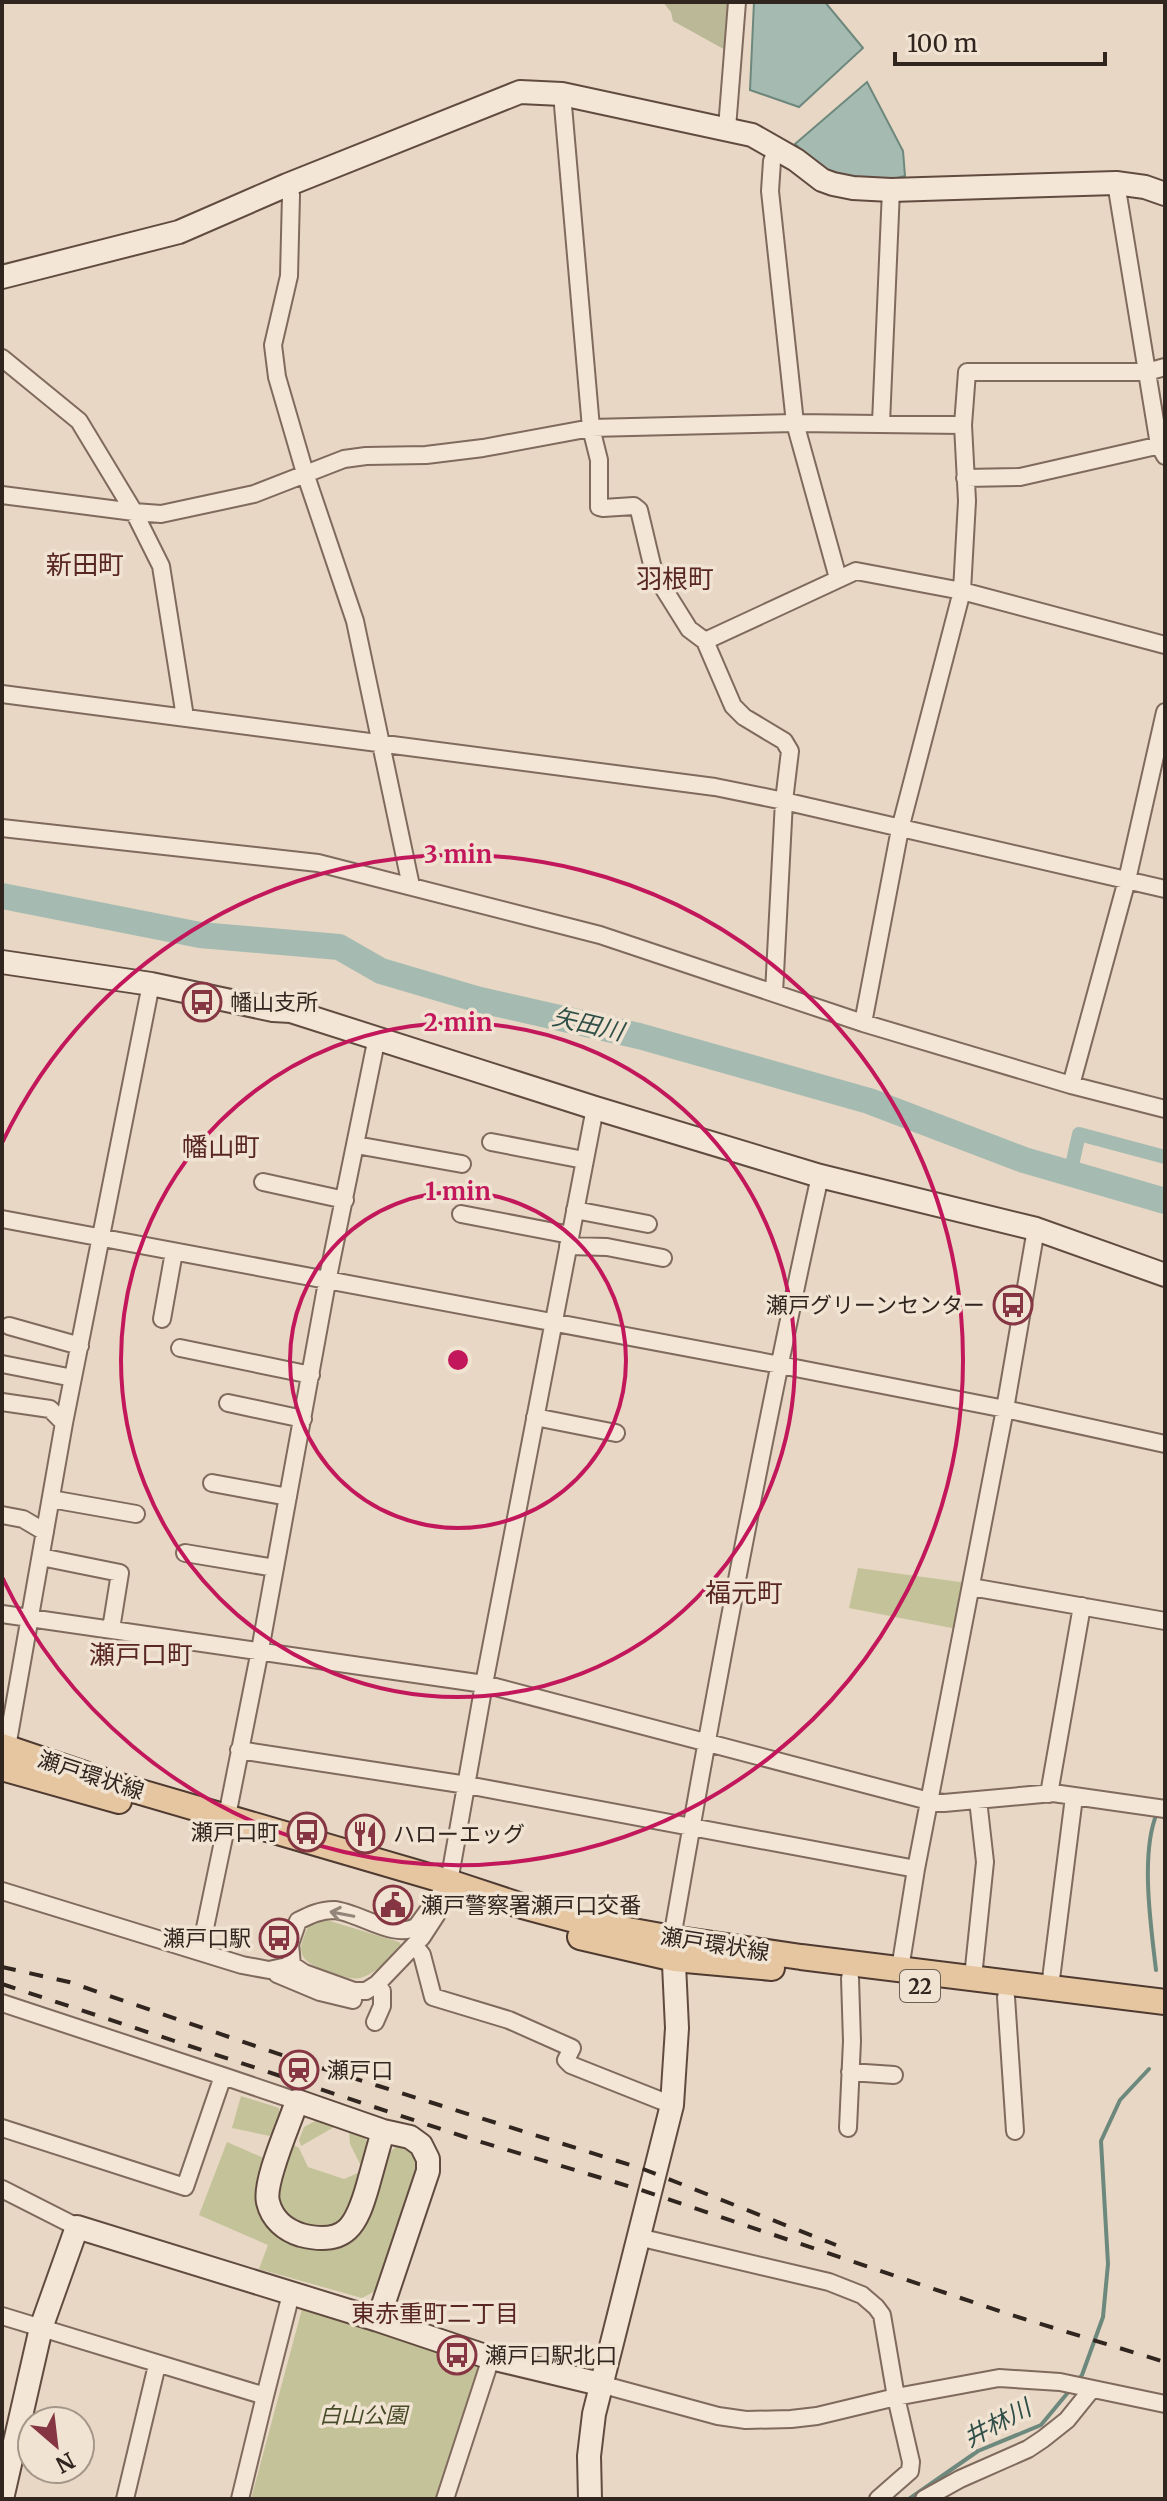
<svg xmlns="http://www.w3.org/2000/svg" width="1167" height="2501" font-family="Merriweather,'Noto Sans JP',serif">
<style>
.green{fill:#c4c299}
.cemetery{fill:#bab897}
.water{fill:#a5bbb1;stroke:#6d887d;stroke-width:2}
.lines{fill:none;stroke-linecap:round;stroke-linejoin:round}
.stream{stroke:#6d887d;stroke-width:4}
.canal{stroke:#a5bbb1;stroke-width:14}
.river{stroke:#a5bbb1;stroke-width:26}
.street-casing{stroke:#7f6a5d;stroke-width:20}
.secondary-casing{stroke:#614b40;stroke-width:26}
.primary-casing{stroke:#4e3a30;stroke-width:28}
.street{stroke:#f3e6d6;stroke-width:16}
.secondary{stroke:#f3e6d6;stroke-width:22}
.primary{stroke:#e6c6a0;stroke-width:24}
.rail{stroke:#31251f;stroke-width:4;stroke-dasharray:14 14;stroke-linecap:butt}
.oneway{stroke:#92867a}
.ring{fill:none;stroke:#c2185b;stroke-width:4}
.labels{text-anchor:middle;dominant-baseline:central;stroke-width:7;stroke-linejoin:round;paint-order:stroke}
.shield{fill:#f0e3d2;stroke:#6a5e55;stroke-width:2}
.shield-label{font-size:20px;font-weight:bold;fill:#31251f}
.poi-label{font-size:22px;fill:#31251f;stroke:#f0e3d2;text-anchor:start}
.street-label{font-size:22px;fill:#31251f;stroke:#f0e3d2}
.park-label{font-size:22px;font-style:italic;fill:#474b28;stroke:#f0e3d2}
.water-label{font-size:24px;font-style:italic;fill:#304f48;stroke:#f0e3d2}
.neighbourhood-label{font-size:24px;fill:#582724;stroke:#f0e3d2}
.quarter-label{font-size:26px;fill:#582724;stroke:#f0e3d2}
.centre{fill:#c2185b;stroke:#f0e3d2;stroke-width:4}
.ring-label{font-size:24px;text-anchor:middle;font-weight:bold;fill:#c2185b;stroke:#f0e3d2;stroke-width:7;stroke-linejoin:round;paint-order:stroke}
</style>
<rect width="100%" height="100%" fill="#e7d7c4"/>
<path class="green" d="M 858,1568 L 967,1583 L 957,1629 L 849,1608 Z
M 320,1918 L 399,1942 L 402,1946 C 391,1957 378,1972 363,1977 C 353,1981 343,1976 333,1973 C 295,1961 295,1952 312,1919 Z
M 241,2096 L 279,2108 L 279,2122 L 270,2136 L 232,2128 Z
M 317,2120 L 336,2126 L 301,2146 L 299,2140 L 304,2127 Z
M 349,2130 L 363,2135 L 370,2147 L 362,2168 L 350,2144 Z
M 227,2142 L 266,2159 L 281,2237 L 307,2247 L 340,2243 L 368,2214 L 388,2154 L 401,2142 L 424,2156 L 379,2289 L 362,2298 L 259,2269 L 268,2245 L 199,2215 Z
M 290,2143 L 299,2148 L 308,2167 L 344,2179 L 358,2173 L 361,2175 L 349,2216 L 330,2231 L 287,2220 C 268,2193 282,2172 290,2143 Z
M 302,2309 L 482,2365 L 439,2499 L 251,2499 Z"/>
<path class="cemetery" d="M 663,2 L 732,2 L 729,52 L 673,21 L 671,12 Z"/>
<path class="water" d="M 754,2 L 825,2 L 863,48 L 799,107 L 750,90 Z
M 867,82 L 903,151 L 905,176 L 880,182 L 855,178 L 821,168 L 795,144 Z"/>
<g class="lines">
<path class="stream" d="M 1156,1970 C 1151,1927 1140,1853 1157,1813
M 1078,2380 L 1082,2375 L 1103,2317 L 1108,2264 L 1101,2141 L 1120,2100 L 1149,2069
M 909,2499 L 978,2451 L 1041,2425 L 1070,2390"/>
<path class="canal" d="M 1070,1174 L 1079,1134 L 1165,1157"/>
<path class="river" d="M 2,896 L 200,935 L 339,947 L 381,971 L 476,999 L 639,1036 L 869,1101 L 1024,1160 L 1165,1201"/>
<defs>
<path id="street" d="M 562,94 L 591,428 L 599,460 L 599,507 L 603,508 L 634,506 L 639,510 L 654,573 L 689,629 L 705,641 L 733,706 L 744,717 L 784,741 L 790,751 L 784,801 L 774,993
M 727,128 L 737,2
M 777,148 L 772,161 L 770,191 L 795,423 L 838,578
M 1116,183 L 1159,445 L 1165,456
M 287,185 L 291,195 L 289,276 L 273,345 L 277,377 L 305,473 L 355,621 L 411,886
M 2,358 L 79,421 L 134,512 L 161,566 L 185,717
M 881,423 L 891,190
M 963,425 L 967,372 L 1147,372 L 1165,367
M 965,478 L 1020,477 L 1165,444
M 2,495 L 134,512 L 161,514 L 254,494 L 344,459 L 366,456 L 426,455 L 483,448 L 591,428 L 795,423 L 963,425 L 967,501 L 962,591 L 900,829 L 863,1023
M 705,641 L 856,571 L 962,591 L 1165,645
M 2,694 L 715,787 L 784,801 L 1165,889
M 2,828 L 318,863 L 600,935 L 863,1023 L 1071,1085 L 1165,1109
M 1071,1085 L 1127,880 L 1165,712
M 491,1142 L 584,1160
M 356,1145 L 462,1164
M 263,1182 L 345,1200
M 575,1210 L 648,1224
M 461,1214 L 570,1235
M 2,1219 L 780,1365 L 1005,1409 L 1165,1444
M 568,1246 L 607,1247 L 663,1258
M 162,1319 L 174,1252
M 9,1326 L 80,1346
M 180,1348 L 311,1375
M 2,1364 L 73,1378
M 2,1402 L 50,1409 L 64,1423
M 228,1403 L 303,1419
M 535,1417 L 616,1433
M 212,1483 L 288,1497
M 51,1499 L 136,1514
M 2,1515 L 23,1519 L 45,1532
M 185,1553 L 275,1568
M 41,1557 L 120,1573 L 111,1629
M 971,1587 L 1165,1621
M 2,1614 L 484,1684 L 929,1801 L 944,1803 L 1053,1793 L 1165,1809
M 7,1747 L 64,1423 L 151,984
M 239,1750 L 467,1785 L 916,1869
M 1049,1794 L 1082,1606
M 227,1816 L 260,1650 L 327,1282 L 377,1037
M 449,1882 L 417,1926 C 396,1941 359,1912 334,1910 C 320,1910 310,1915 298,1921 L 290,1944 L 292,1965 L 304,1973 L 354,1991 L 366,1991 L 377,1984 L 422,1937 L 448,1897 L 449,1882 L 484,1684 L 595,1108
M 2,1891 L 242,1965 L 269,1970 L 292,1965
M 672,1938 C 716,1683 764,1428 820,1176
M 415,1946 L 422,1955 L 433,1997 L 509,2020 L 572,2048 L 566,2060 L 571,2065 L 672,2105
M 200,1952 L 225,1832
M 900,1969 L 916,1869 L 1005,1409 L 1036,1229
M 277,1974 L 320,1992 L 353,2000
M 973,1977 L 985,1862 L 978,1800
M 1050,1987 L 1074,1797
M 1006,1997 L 1015,2131
M 2,2003 L 223,2076 L 185,2187 L 2,2128
M 375,2022 L 382,2006 L 382,1991
M 850,2072 L 894,2075
M 223,2076 L 297,2101
M 848,2128 L 852,2041 L 850,1978
M 2,2189 L 77,2227
M 638,2237 L 829,2282 L 862,2295 L 876,2307 L 882,2315 L 896,2397 L 911,2462 L 910,2471 L 878,2499
M 2,2316 L 265,2396 L 291,2294
M 600,2384 L 718,2416 L 746,2420 L 791,2419 L 817,2416 L 896,2397 L 999,2378 L 1060,2382 L 1165,2404
M 125,2499 L 157,2365
M 240,2499 L 265,2396
M 445,2499 L 491,2358
M 924,2499 L 960,2479 L 1028,2449 L 1043,2439 L 1067,2420 L 1092,2389"/>
<path id="secondary" d="M 2,277 L 179,232 L 287,185 L 520,92 L 562,94 L 752,135 L 796,160 L 822,180 L 833,184 L 853,188 L 891,190 L 1116,183 L 1145,187 L 1165,194
M 2,962 L 151,984 L 273,1010 L 291,1011 L 595,1108 L 820,1176 L 1036,1229 L 1165,1275
M 378,2320 L 428,2171 L 428,2159 L 421,2145 L 410,2137 L 383,2131 L 297,2101 C 290,2123 263,2182 268,2202 C 272,2219 285,2230 301,2235 C 347,2247 357,2224 368,2185 C 373,2167 378,2149 383,2131
M 2,2499 L 41,2328 L 77,2227 L 378,2320 L 491,2358 L 600,2384
M 590,2499 L 589,2456 L 594,2414 L 672,2105 L 677,2028 L 673,1943"/>
<path id="primary" d="M 2,1746 L 120,1786 L 449,1882 L 522,1906 L 578,1921 L 672,1938 L 801,1957 L 1165,2002
M 2,1768 L 119,1801
M 580,1937 L 675,1959 L 772,1968"/>
</defs>
<use href="#street" class="street-casing"/>
<use href="#secondary" class="secondary-casing"/>
<use href="#primary" class="primary-casing"/>
<use href="#street" class="street"/>
<use href="#secondary" class="secondary"/>
<use href="#primary" class="primary"/>
<path class="rail" d="M 2,1967 L 69,1982 L 299,2061 L 643,2169 L 836,2245
M 2,1984 L 468,2138 L 638,2189 L 1005,2313 L 1165,2362"/>
</g>
<defs><path id="oneway-shaft" d="M-6 0H5M1.5-3L5.5 0L1.5 3" fill="none" stroke-width="1.6" stroke-linecap="round" stroke-linejoin="round" transform="scale(2)"/></defs>
<use class="oneway" href="#oneway-shaft" transform="translate(342 1914) rotate(-169)"/>
<g class="ring">
<circle cx="458" cy="1360" r="168"/>
<circle cx="458" cy="1360" r="337"/>
<path d="M2 1143A505 505 0 1 1 2 1577"/>
</g>
<defs>
<symbol id="bus-ring" viewBox="-11 -11 22 22"><circle r="9.5" fill="#f0e3d2" stroke="#863542" stroke-width="1.5"/><path d="M-5-6H5V4H4V6H2V4H-2V6H-4V4H-5ZM-3.5-4V0h7V-4ZM-3.5 1.2v1.5H-2V1.2ZM2 1.2v1.5H3.5V1.2Z" fill="#863542"/></symbol>
<symbol id="restaurant-ring" viewBox="-11 -11 22 22"><circle r="9.5" fill="#f0e3d2" stroke="#863542" stroke-width="1.5"/><path d="M-5-6h1v4h1v-4h1v4h1v-4h1v5L-1.5 .5V6h-2V.5L-5-1ZM5-6V6H3V1.5H1.5Q1.5-4 5-6Z" fill="#863542"/></symbol>
<symbol id="civic-ring" viewBox="-11 -11 22 22"><circle r="9.5" fill="#f0e3d2" stroke="#863542" stroke-width="1.5"/><path d="M-.6-6.5H3V-4.5H.6V-3L4-1V1h2V6H-6V1h2V-1L-.6-3ZM-1.2 2.5V6h2.4V2.5Z" fill="#863542"/></symbol>
<symbol id="station-ring" viewBox="-11 -11 22 22"><circle r="9.5" fill="#f0e3d2" stroke="#863542" stroke-width="1.5"/><path d="M-3-6H3Q5-6 5-4V2Q5 4 3 4L4.5 6H3L1.5 4h-3L-3 6H-4.5L-3 4Q-5 4-5 2V-4Q-5-6-3-6ZM-3.5-4v3h7v-3ZM-3.5 1v1.5H-2V1ZM2 1v1.5H3.5V1Z" fill="#863542"/></symbol>
</defs>
<g fill-rule="evenodd">
<use href="#bus-ring" x="180" y="980" width="44" height="44"/>
<use href="#bus-ring" x="991" y="1283" width="44" height="44"/>
<use href="#bus-ring" x="285" y="1810" width="44" height="44"/>
<use href="#restaurant-ring" x="343" y="1812" width="44" height="44"/>
<use href="#civic-ring" x="371" y="1883" width="44" height="44"/>
<use href="#bus-ring" x="257" y="1916" width="44" height="44"/>
<use href="#station-ring" x="277" y="2048" width="44" height="44"/>
<use href="#bus-ring" x="435" y="2333" width="44" height="44"/>
</g>
<g class="labels">
<rect class="shield" x="900" y="1970" width="40" height="32" rx="6"/>
<g class="shield-label">
<text x="920" y="1986">22</text>
</g>
<g class="poi-label">
<text x="230" y="1002">幡山支所</text>
<text x="985" y="1305" text-anchor="end">瀬戸グリーンセンター</text>
<text x="279" y="1832" text-anchor="end">瀬戸口町</text>
<text x="393" y="1834">ハローエッグ</text>
<text x="421" y="1905">瀬戸警察署瀬戸口交番</text>
<text x="251" y="1938" text-anchor="end">瀬戸口駅</text>
<text x="327" y="2070">瀬戸口</text>
<text x="485" y="2355">瀬戸口駅北口</text>
</g>
<g class="street-label">
<text transform="translate(91 1775) rotate(18)">瀬戸環状線</text>
<text transform="translate(715 1944) rotate(9)">瀬戸環状線</text>
</g>
<g class="park-label">
<text x="363" y="2415">白山公園</text>
</g>
<g class="water-label">
<text transform="translate(588 1024) rotate(13)">矢田川</text>
<text transform="translate(997 2423) rotate(-28)">井林川</text>
</g>
<g class="neighbourhood-label">
<text x="435" y="2313">東赤重町二丁目</text>
</g>
<g class="quarter-label">
<text x="85" y="564">新田町</text>
<text x="675" y="578">羽根町</text>
<text x="221" y="1146">幡山町</text>
<text x="744" y="1592">福元町</text>
<text x="141" y="1654">瀬戸口町</text>
</g>
</g>
<circle cx="458" cy="1360" r="12" class="centre"/>
<g class="ring-label">
<text x="458" y="863">3 min</text>
<text x="458" y="1031">2 min</text>
<text x="458" y="1200">1 min</text>
</g>
<rect width="1167" height="2501" fill="none" stroke="#31251f" stroke-width="8"/>
<g transform="translate(56 2445) rotate(152)"><circle r="38" fill="#f0e3d2" stroke="#a4978a" stroke-width="2"/>
<path d="M0-6L14 30L0 20L-14 30Z" fill="#863542"/>
<text y="-12" font-size="22" font-weight="bold" text-anchor="middle" fill="#31251f">N</text>
</g>
<path d="M895 52v12h210v-12" fill="none" stroke="#31251f" stroke-width="4"/>
<text x="907" y="52" font-size="24" fill="#31251f" stroke="#f0e3d2" stroke-width="6" paint-order="stroke">100 m</text>
</svg>
